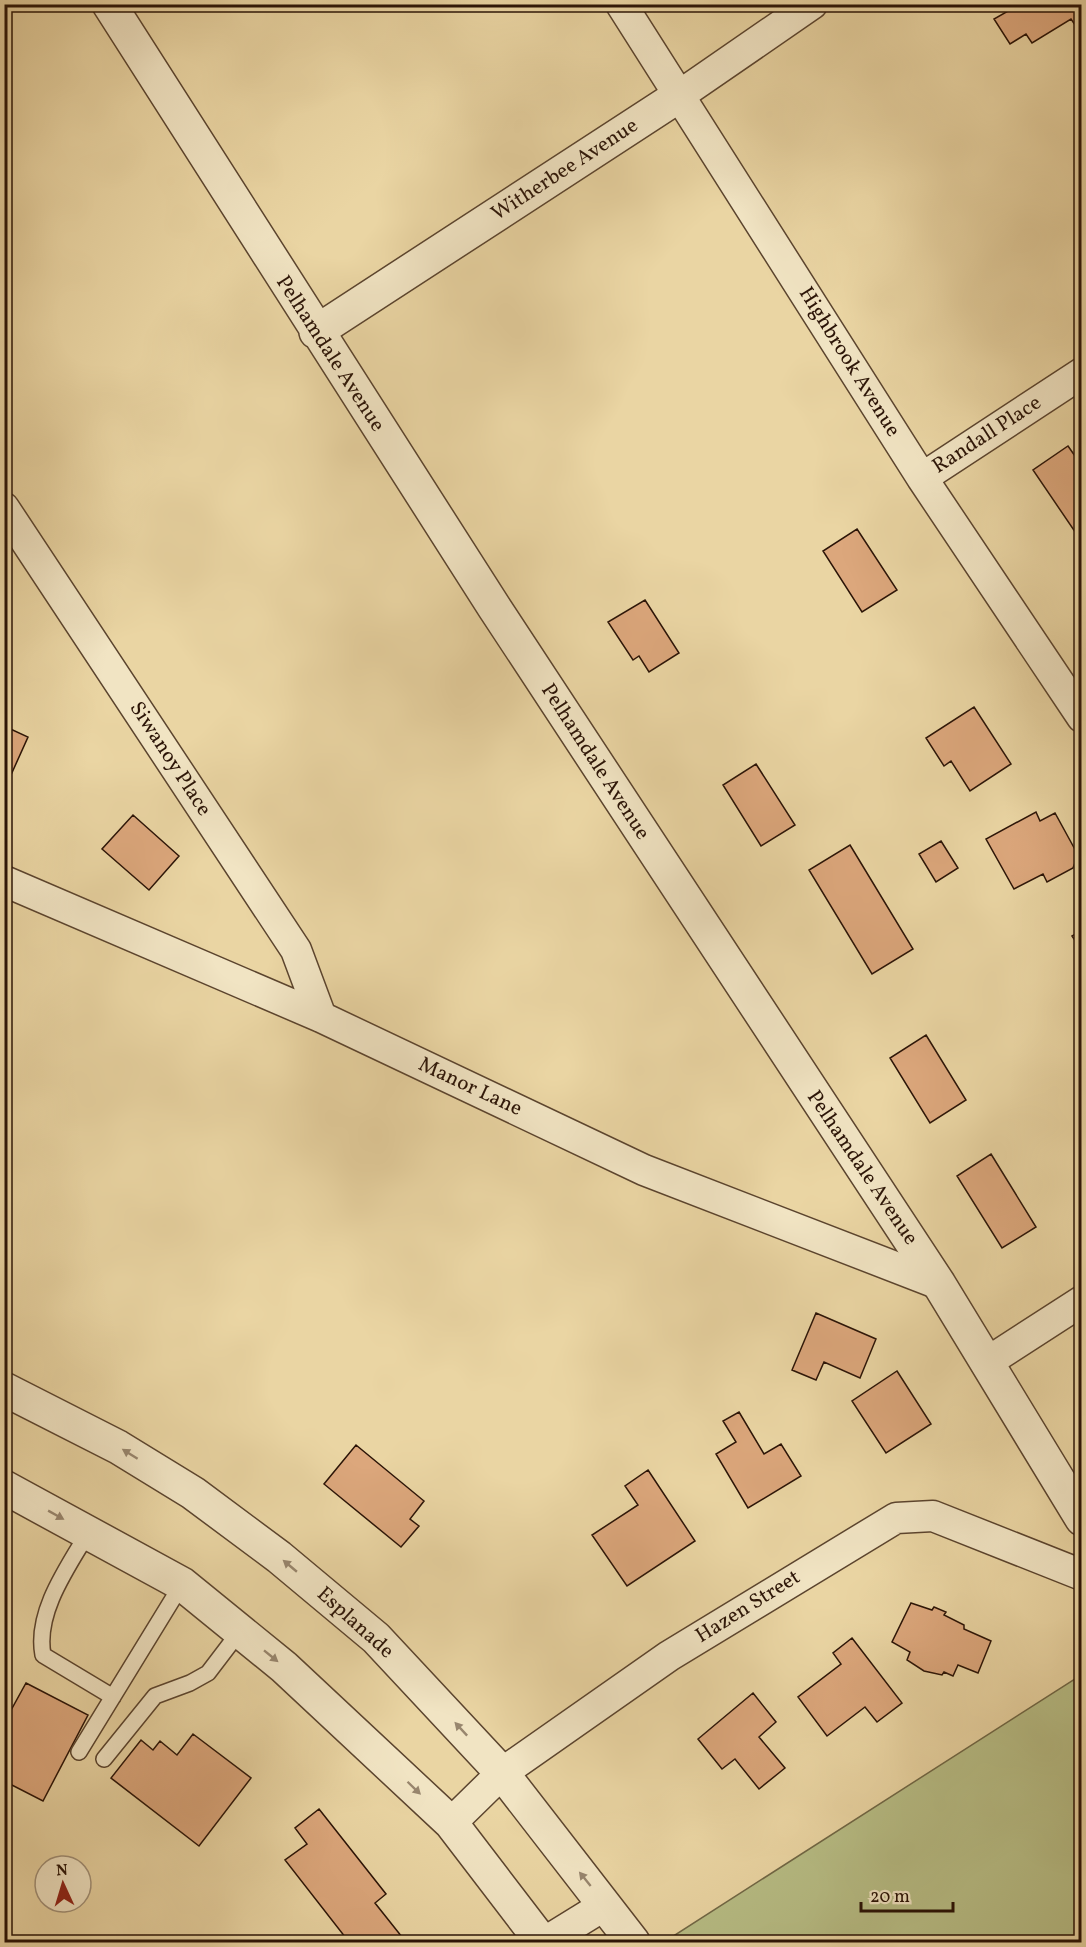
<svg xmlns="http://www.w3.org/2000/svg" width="1086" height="1947" font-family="Vollkorn,serif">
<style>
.green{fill:#b7bd85;stroke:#716846;stroke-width:1.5}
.building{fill:#dca77c;stroke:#2b1407;stroke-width:1.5}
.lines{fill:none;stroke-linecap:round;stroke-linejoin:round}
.service-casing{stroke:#5b442e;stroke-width:18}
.minor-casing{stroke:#5b442e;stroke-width:33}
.tertiary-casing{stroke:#5b442e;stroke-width:36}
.service{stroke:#f1e4c3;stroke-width:15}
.minor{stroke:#f1e4c3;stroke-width:30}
.tertiary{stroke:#f1e4c3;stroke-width:33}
.oneway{fill:#98866e}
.labels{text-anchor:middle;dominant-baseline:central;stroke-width:6;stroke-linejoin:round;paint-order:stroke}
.street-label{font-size:21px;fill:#2b1407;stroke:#f1e4c3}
</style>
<rect width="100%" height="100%" fill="#ead5a3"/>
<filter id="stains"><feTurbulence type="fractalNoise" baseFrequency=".00333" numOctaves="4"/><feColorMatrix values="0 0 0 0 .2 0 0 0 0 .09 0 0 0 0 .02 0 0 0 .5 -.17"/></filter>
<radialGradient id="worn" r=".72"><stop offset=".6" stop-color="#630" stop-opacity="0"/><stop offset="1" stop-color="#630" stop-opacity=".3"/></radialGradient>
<path class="green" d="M 1081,1675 L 1081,1942 L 664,1942 Z"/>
<path class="building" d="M 1007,4 L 1082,4 L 1082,35 L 1071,19 L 1032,43 L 1026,34 L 1010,44 L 994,19 L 1010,10 Z
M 1068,446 L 1082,466 L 1082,542 L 1033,470 Z
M 857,529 L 897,590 L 862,612 L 823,551 Z
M 645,600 L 679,653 L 649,672 L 639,656 L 633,660 L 608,622 Z
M 974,707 L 1011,764 L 970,791 L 951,761 L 944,766 L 926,738 Z
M 4,726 L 28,737 L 6,786 L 4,785 Z
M 756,764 L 795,825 L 761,846 L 723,785 Z
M 1036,812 L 1040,821 L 1055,813 L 1078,855 L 1073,868 L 1047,882 L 1043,874 L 1014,889 L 986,839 Z
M 133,815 L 179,856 L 149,890 L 102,849 Z
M 941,841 L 958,868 L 936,882 L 919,854 Z
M 850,845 L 913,949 L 872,974 L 809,870 Z
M 1082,930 L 1082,951 L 1072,936 Z
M 926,1035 L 966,1100 L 930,1123 L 890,1058 Z
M 991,1154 L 1036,1227 L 1002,1248 L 957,1176 Z
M 816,1313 L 876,1339 L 860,1378 L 824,1362 L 816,1380 L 792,1370 Z
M 897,1371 L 931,1424 L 886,1453 L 852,1401 Z
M 739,1412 L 764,1454 L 781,1444 L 801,1476 L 748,1508 L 716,1454 L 736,1442 L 723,1421 Z
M 356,1445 L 424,1501 L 410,1519 L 419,1526 L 401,1547 L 324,1484 Z
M 648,1470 L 695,1541 L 627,1586 L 592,1535 L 638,1505 L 625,1486 Z
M 911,1603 L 932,1610 L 934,1607 L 946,1612 L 944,1615 L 964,1625 L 964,1629 L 991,1641 L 978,1673 L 958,1665 L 953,1676 L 944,1672 L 942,1675 L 924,1671 L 907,1660 L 910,1652 L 892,1642 Z
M 852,1638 L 902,1703 L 877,1722 L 865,1707 L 827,1736 L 798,1697 L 841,1664 L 833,1653 Z
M 26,1683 L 88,1715 L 43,1801 L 4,1781 L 4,1723 Z
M 753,1693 L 776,1722 L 759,1737 L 785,1768 L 759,1789 L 735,1759 L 722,1769 L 698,1739 Z
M 193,1734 L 251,1778 L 199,1846 L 111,1778 L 141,1740 L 153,1750 L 160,1741 L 177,1755 Z
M 319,1809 L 386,1894 L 375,1903 L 406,1942 L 349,1942 L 285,1860 L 307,1844 L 295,1828 Z"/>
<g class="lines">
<defs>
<path id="service" d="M 88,1533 C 67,1568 35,1613 43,1655 L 113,1697
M 79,1752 L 182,1584
M 104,1759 L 155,1696 L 190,1683 L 208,1673 L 240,1631"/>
<path id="minor" d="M 621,4 L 922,478 L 1082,717
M 680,95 L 812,4
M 922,478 L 1082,373
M 4,508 L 296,950 L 321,1017
M 4,881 L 321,1017 L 644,1170 L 939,1284
M 986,1363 L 1082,1301
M 451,1823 L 502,1773 L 669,1656 L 896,1518 L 933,1516 L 1082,1575
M 545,1942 L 605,1905"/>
<path id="tertiary" d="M 109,4 L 494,607 L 939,1284 L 1082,1519
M 316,332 L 680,95
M 4,1389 L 118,1447 L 193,1493 L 279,1557 L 376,1638 L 502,1773 L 633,1942
M 4,1487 L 182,1584 L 284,1667 L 451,1823 L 542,1942"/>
</defs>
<use href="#service" class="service-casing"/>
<use href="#minor" class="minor-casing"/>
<use href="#tertiary" class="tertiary-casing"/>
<use href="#service" class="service"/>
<use href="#minor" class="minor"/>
<use href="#tertiary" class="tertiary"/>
</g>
<defs><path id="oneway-solid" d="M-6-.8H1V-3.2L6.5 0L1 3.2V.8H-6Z" transform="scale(1.5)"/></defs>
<g class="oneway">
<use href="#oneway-solid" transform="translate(130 1454) rotate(-148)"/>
<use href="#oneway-solid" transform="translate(56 1515) rotate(29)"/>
<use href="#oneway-solid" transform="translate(290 1566) rotate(-140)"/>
<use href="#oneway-solid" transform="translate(271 1656) rotate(39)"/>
<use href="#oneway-solid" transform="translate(461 1729) rotate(-133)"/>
<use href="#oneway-solid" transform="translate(414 1788) rotate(44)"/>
<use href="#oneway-solid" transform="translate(585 1879) rotate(-129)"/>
</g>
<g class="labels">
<g class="street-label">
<text transform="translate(565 170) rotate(-33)">Witherbee Avenue</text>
<text transform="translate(330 354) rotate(57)">Pelhamdale Avenue</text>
<text transform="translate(849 362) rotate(58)">Highbrook Avenue</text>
<text transform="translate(987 435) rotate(-33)">Randall Place</text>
<text transform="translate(170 759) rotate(57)">Siwanoy Place</text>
<text transform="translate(595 762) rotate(57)">Pelhamdale Avenue</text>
<text transform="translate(470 1087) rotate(25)">Manor Lane</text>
<text transform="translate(862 1168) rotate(56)">Pelhamdale Avenue</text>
<text transform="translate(748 1607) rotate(-32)">Hazen Street</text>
<text transform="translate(355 1623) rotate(42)">Esplanade</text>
</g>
</g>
<rect width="1086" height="1947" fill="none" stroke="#ead5a3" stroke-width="24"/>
<rect x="6" y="6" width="1074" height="1935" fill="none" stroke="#2b1407" stroke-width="3"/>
<rect x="12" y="12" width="1062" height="1923" fill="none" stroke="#2b1407" stroke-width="1.5"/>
<g transform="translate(63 1884) rotate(356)"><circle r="28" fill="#f1e4c3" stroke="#a29178" stroke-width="1.5"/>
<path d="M0-4.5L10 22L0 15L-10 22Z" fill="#8f2418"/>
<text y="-9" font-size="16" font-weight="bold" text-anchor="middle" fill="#2b1407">N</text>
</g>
<path d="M861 1902v9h92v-9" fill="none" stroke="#2b1407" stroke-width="3"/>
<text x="870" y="1902" font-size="18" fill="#2b1407" stroke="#f1e4c3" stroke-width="4.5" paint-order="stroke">20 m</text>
<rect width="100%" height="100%" filter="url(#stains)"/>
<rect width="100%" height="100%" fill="url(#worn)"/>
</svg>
